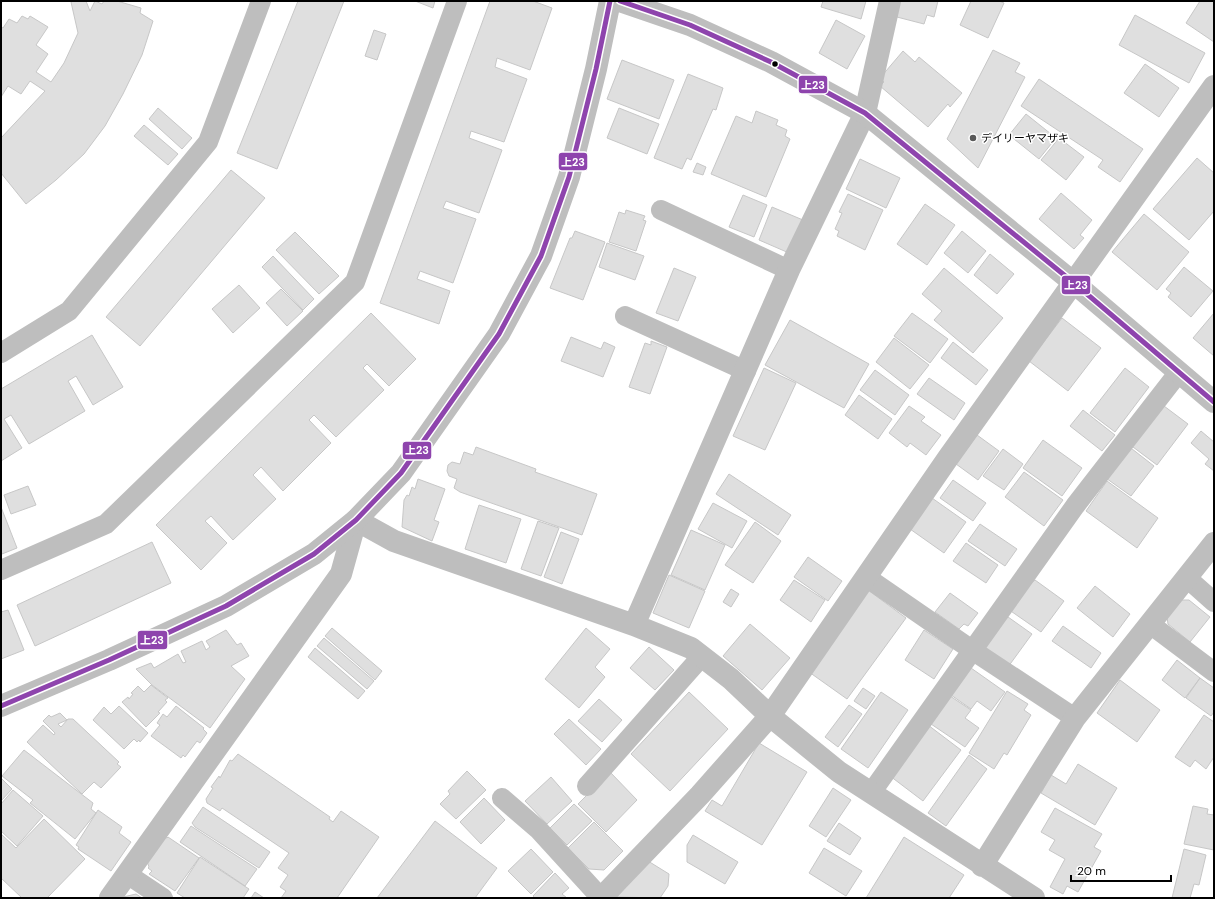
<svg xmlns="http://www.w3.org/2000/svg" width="1215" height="899" font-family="'DM Sans','Noto Sans JP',sans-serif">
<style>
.building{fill:#dfdfdf;stroke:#c7c7c7}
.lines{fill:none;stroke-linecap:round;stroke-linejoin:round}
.service{stroke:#bebebe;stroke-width:20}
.minor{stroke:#bebebe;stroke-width:22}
.tertiary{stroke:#bebebe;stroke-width:22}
.bus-1-casing{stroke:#fff;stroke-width:8}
.bus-1{stroke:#8e44ad;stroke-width:5}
.bus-dot{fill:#000;stroke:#fff;stroke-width:1.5}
.poi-dot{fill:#595959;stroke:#fff;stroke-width:1.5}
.labels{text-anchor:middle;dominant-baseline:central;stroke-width:3;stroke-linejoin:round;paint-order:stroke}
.poi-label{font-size:11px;fill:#000;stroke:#fff;text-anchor:start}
.line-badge{stroke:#fff;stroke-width:1.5}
.badge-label{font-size:11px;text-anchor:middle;font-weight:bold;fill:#fff}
</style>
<rect width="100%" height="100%" fill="#fff"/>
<path class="building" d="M 74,1 L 86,1 L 90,11 L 95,1 L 102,4 L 104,1 L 117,1 L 141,8 L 140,13 L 153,21 L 142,55 L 123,94 L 105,126 L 84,154 L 56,180 L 26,204 L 1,173 L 1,138 L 45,91 L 30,81 L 21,94 L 8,86 L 1,97 L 1,27 L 3,28 L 9,19 L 17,23 L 22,16 L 28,19 L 30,16 L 48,27 L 36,45 L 48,54 L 36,72 L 51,82 L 64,63 L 78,33 L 71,2 Z
M 298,1 L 344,1 L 277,169 L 237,153 Z
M 415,1 L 435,1 L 433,8 Z
M 490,1 L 533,1 L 552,8 L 530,70 L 497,58 L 495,67 L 527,79 L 504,142 L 471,131 L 469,138 L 502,150 L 479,213 L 446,201 L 443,208 L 476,219 L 453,283 L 420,271 L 417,279 L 450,291 L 439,324 L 380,303 Z
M 823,1 L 866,1 L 861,19 L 821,7 Z
M 897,1 L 938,1 L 934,17 L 927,15 L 924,24 L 893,16 Z
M 971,1 L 999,1 L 1004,3 L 988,38 L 960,25 Z
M 1200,1 L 1214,1 L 1214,42 L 1186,23 Z
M 1135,15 L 1205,53 L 1189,83 L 1119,45 Z
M 836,20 L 865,36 L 847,69 L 819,53 Z
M 374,30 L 386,34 L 377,60 L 365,56 Z
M 993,50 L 1020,63 L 1015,72 L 1025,77 L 978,168 L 947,139 Z
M 903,51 L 915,62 L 919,57 L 962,93 L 950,107 L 948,104 L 928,127 L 880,86 L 884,82 L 880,78 Z
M 622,60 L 674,80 L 659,119 L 607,99 Z
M 1145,64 L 1179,88 L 1159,117 L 1124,93 Z
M 688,74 L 723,88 L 716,110 L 713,109 L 691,160 L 687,158 L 682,169 L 654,158 Z
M 1039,79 L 1143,149 L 1120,182 L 1098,167 L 1103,160 L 1021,106 Z
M 158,108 L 192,138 L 182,149 L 149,119 Z
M 619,108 L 659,124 L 647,154 L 607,138 Z
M 756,111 L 778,120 L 776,125 L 787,130 L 785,136 L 790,139 L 766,197 L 711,174 L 736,116 L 752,123 Z
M 1026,114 L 1056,138 L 1039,159 L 1009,135 Z
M 144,125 L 178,154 L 168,165 L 134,136 Z
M 1059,138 L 1084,157 L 1066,180 L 1041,160 Z
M 1197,158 L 1214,173 L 1214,211 L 1189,240 L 1153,209 Z
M 860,159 L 900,178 L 886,208 L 846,189 Z
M 697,163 L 706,167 L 703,175 L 693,172 Z
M 231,170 L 265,198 L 140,346 L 106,317 Z
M 1061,193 L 1092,220 L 1080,235 L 1084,238 L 1074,249 L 1039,219 Z
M 848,194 L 883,210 L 865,250 L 837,236 L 839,231 L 835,229 L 842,213 L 839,212 Z
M 743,195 L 767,205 L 754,237 L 729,227 Z
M 925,204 L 955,225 L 927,265 L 897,244 Z
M 772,207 L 803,220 L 789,253 L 759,240 Z
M 626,210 L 645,216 L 643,220 L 646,221 L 636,251 L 609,242 L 619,212 L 625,214 Z
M 1144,214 L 1189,252 L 1157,290 L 1112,252 Z
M 575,231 L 605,242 L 583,300 L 550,288 L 570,238 L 572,238 Z
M 962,231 L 986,251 L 968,273 L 944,253 Z
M 295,232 L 339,276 L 319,294 L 276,250 Z
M 607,243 L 644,256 L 635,280 L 599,267 Z
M 990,254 L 1014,274 L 997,294 L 974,275 Z
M 273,256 L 314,299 L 303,310 L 262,267 Z
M 1184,267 L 1213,291 L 1191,317 L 1168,297 L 1171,293 L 1166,289 Z
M 674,268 L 696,277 L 678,321 L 656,313 Z
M 944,268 L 1003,318 L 973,353 L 934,320 L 942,311 L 922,294 Z
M 239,285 L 260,308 L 233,333 L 212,309 Z
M 281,289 L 303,311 L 287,326 L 266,303 Z
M 371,313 L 416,359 L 389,386 L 367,364 L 363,368 L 384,390 L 336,437 L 314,415 L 309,420 L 331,443 L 283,491 L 261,467 L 253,475 L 276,499 L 233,540 L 211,516 L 205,521 L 227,543 L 201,570 L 156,525 Z
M 912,313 L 948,339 L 930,363 L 894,336 Z
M 1214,313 L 1214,356 L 1193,338 Z
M 1062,318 L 1101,348 L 1068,391 L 1029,361 Z
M 790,320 L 869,364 L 844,408 L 765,365 Z
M 92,335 L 123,387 L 93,405 L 76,376 L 68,381 L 85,411 L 29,444 L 11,415 L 4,419 L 22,448 L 1,461 L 1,389 Z
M 571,337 L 601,349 L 604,342 L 615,347 L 603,377 L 561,361 Z
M 894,338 L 929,365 L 910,389 L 876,362 Z
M 651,341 L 667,347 L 650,394 L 629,387 L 645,343 L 651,345 Z
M 953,342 L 988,370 L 976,385 L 941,358 Z
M 764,368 L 796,383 L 765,450 L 733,436 Z
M 1125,368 L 1149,387 L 1115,432 L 1090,413 Z
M 875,370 L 909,395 L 895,415 L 860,390 Z
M 929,378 L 965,403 L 954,420 L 917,394 Z
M 859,395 L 892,419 L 878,439 L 845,415 Z
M 1160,403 L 1188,424 L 1157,465 L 1129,444 Z
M 909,406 L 925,417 L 921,421 L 941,435 L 926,455 L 910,443 L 907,447 L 889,433 Z
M 1083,410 L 1115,435 L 1102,451 L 1070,426 Z
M 1201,431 L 1214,442 L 1214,471 L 1205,464 L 1209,459 L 1191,443 Z
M 977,435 L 999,451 L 978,480 L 956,464 Z
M 1043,440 L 1082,468 L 1062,496 L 1023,468 Z
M 1127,445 L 1154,466 L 1131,496 L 1103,476 Z
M 476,447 L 536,469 L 535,472 L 597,494 L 582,535 L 460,492 L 454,488 L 457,479 L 449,476 L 447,471 L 448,465 L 452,462 L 460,464 L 464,452 L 473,455 Z
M 1003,449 L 1023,464 L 1004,490 L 983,476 Z
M 1024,472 L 1063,500 L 1044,526 L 1005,497 Z
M 729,474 L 791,515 L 778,535 L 716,494 Z
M 418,479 L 445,489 L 434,520 L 439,522 L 432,541 L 402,527 L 404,500 L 407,495 L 409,496 L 412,487 L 415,489 Z
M 953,480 L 986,503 L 973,521 L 940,498 Z
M 1107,481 L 1158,518 L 1137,548 L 1086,511 Z
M 28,486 L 36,505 L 11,514 L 4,495 Z
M 932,498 L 966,522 L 944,553 L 910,529 Z
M 713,503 L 747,521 L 732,548 L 698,529 Z
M 479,505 L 521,519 L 506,563 L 465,549 Z
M 1,507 L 17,548 L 2,554 L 1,550 Z
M 538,521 L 559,528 L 541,576 L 521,569 Z
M 755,522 L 781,541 L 753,583 L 725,565 Z
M 980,524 L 1017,549 L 1005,566 L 968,541 Z
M 691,530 L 725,545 L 705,590 L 671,575 Z
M 561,532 L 579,539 L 562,584 L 544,577 Z
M 152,542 L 171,583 L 35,646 L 17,605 Z
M 966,543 L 998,565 L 986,583 L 953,561 Z
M 808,557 L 842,581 L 828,601 L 794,577 Z
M 669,575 L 705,591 L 689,628 L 653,613 Z
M 794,580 L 825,600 L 811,622 L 780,600 Z
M 1035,580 L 1064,601 L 1041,632 L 1005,607 Z
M 1095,586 L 1130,614 L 1113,637 L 1077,608 Z
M 731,589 L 739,594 L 731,607 L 723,602 Z
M 868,590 L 906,618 L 847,699 L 809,672 Z
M 950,593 L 978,613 L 968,626 L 964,624 L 959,629 L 935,612 Z
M 1180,600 L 1189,600 L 1210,617 L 1190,642 L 1168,624 L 1167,617 Z
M 8,610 L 24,650 L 1,659 L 1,612 Z
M 1001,612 L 1032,634 L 1008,667 L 977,646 Z
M 750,624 L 790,658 L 762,690 L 723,656 Z
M 1063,626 L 1101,653 L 1091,668 L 1052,641 Z
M 332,628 L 382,671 L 375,680 L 325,636 Z
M 586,628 L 610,649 L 595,667 L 605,677 L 579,708 L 545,679 Z
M 226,630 L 237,645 L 241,643 L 249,656 L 231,666 L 245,679 L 210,728 L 152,685 L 136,669 L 151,663 L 154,668 L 178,654 L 183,663 L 186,662 L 181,651 L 202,641 L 206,650 L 210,647 L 206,641 Z
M 924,630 L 953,649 L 934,679 L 905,660 Z
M 324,638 L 374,681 L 367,689 L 317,646 Z
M 649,647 L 674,670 L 655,690 L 630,668 Z
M 315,648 L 365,691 L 358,699 L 308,657 Z
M 1177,660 L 1200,678 L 1185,698 L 1162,680 Z
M 971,668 L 1005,692 L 991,711 L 977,701 L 971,709 L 951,695 Z
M 1200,678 L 1214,688 L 1214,712 L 1211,716 L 1186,698 Z
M 1120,680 L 1160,710 L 1137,742 L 1097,713 Z
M 151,685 L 168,698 L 165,700 L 167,702 L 158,712 L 160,713 L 146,727 L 122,702 L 128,697 L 129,699 L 133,694 L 131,693 L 138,686 L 144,692 Z
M 863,688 L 875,696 L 866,709 L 854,701 Z
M 1007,691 L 1028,704 L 1024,710 L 1031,715 L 1007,755 L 1004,753 L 994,769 L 969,753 Z
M 689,692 L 728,729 L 670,791 L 631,754 Z
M 881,692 L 908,710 L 868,768 L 841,749 Z
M 950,696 L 971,710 L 965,718 L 979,728 L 965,747 L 931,724 Z
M 599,699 L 622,720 L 602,742 L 578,721 Z
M 849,705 L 862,714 L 838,747 L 825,737 Z
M 119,706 L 148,733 L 140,742 L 139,740 L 137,742 L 134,739 L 124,749 L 93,720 L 104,707 L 111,714 Z
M 176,706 L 204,728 L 203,729 L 207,733 L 200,743 L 197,741 L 185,757 L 183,755 L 181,758 L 151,736 L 160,725 L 157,723 L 163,714 L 167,717 Z
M 60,713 L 67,720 L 58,724 L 61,727 L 68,719 L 73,719 L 119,762 L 117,764 L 121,767 L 119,769 L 101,788 L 94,782 L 82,794 L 27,742 L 43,725 L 54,735 L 55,733 L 43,721 L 49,715 L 51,717 Z
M 1204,715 L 1214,722 L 1214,757 L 1206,769 L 1195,760 L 1190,767 L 1175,757 Z
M 569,719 L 601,749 L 586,765 L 554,734 Z
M 928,725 L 961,750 L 923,801 L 890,776 Z
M 759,743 L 807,772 L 762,845 L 705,811 L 712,800 L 722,806 Z
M 24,750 L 93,803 L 91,809 L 96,813 L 75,839 L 30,803 L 33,800 L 2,776 Z
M 238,754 L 330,817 L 329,819 L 333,822 L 341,811 L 379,837 L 337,898 L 281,898 L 286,891 L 280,887 L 288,875 L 278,868 L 289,853 L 222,808 L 220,811 L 207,803 L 206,799 L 213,788 L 211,787 L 219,776 L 220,778 L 230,760 L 232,761 Z
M 969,755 L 987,769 L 946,826 L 928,813 Z
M 1078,764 L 1117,788 L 1095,825 L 1041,793 L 1051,775 L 1066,784 Z
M 467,771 L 486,790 L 456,819 L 440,804 L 450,794 L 448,791 Z
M 610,772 L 637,800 L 606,832 L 578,804 Z
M 551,777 L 572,801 L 547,824 L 525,801 Z
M 1,778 L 12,789 L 1,801 Z
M 833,788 L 851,800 L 826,837 L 809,826 Z
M 13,790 L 43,816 L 17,846 L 1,831 L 1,804 Z
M 484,798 L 505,820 L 481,844 L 460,822 Z
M 574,804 L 592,821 L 567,845 L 550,828 Z
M 1193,806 L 1208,809 L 1207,814 L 1214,815 L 1214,850 L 1184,844 Z
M 203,807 L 270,852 L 259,868 L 195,827 L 192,823 Z
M 1055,808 L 1102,834 L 1094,847 L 1101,851 L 1078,892 L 1067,886 L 1063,894 L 1050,887 L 1065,859 L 1049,850 L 1055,840 L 1041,832 Z
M 98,810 L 122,827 L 119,833 L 131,842 L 111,871 L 78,849 L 79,847 L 76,845 Z
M 44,819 L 85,859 L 47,898 L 22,898 L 1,878 L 1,834 L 16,848 Z
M 435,821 L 497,868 L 475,898 L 377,898 Z
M 594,822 L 623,851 L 604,870 L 589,869 L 568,848 Z
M 839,823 L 861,838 L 850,855 L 827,841 Z
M 191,826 L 257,869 L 245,886 L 180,842 Z
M 693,835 L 738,862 L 725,884 L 687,862 L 687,845 Z
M 163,836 L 167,838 L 168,837 L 199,858 L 175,891 L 149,874 L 152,871 L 148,868 L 149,867 L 147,861 Z
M 904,837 L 964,875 L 949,898 L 866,898 Z
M 824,848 L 862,871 L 846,896 L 809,873 Z
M 531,849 L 553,872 L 531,894 L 508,871 Z
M 1184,849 L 1206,855 L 1199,885 L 1194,884 L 1190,898 L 1172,898 Z
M 200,857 L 249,889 L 243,898 L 185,898 L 177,893 Z
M 648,861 L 669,874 L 668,886 L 660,898 L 617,897 Z
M 555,873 L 569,888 L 562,894 L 567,898 L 535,898 L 533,896 Z
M 255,892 L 264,898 L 251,898 Z
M 136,894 L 142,898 L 122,898 L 123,897 Z"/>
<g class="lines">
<path class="service" d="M 661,210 L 789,270
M 625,316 L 746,371
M 1,353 L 69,311 L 208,142 L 261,1
M 1,570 L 106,524 L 355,282 L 457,1
M 866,577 L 972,650 L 1075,718
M 1187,578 L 1214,602
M 1150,624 L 1214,672
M 587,786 L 702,656
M 871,793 L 1075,506 L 1179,372
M 502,798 L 539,830 L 601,898
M 127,874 L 163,898"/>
<path class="minor" d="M 634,625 L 789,270 L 865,113 L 890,1
M 982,866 L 1075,718 L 1214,543
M 110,898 L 341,574 L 356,520 L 394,541 L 634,625 L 691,648 L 731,679 L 770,716 L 839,772 L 1034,898
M 601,898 L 700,795 L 770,716 L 948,458 L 1214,86"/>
<path class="tertiary" d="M 620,1 L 690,25 L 771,62 L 865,113 L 1074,283 L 1214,402
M 1,706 L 109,660 L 226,606 L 314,554 L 356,520 L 401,473 L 499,334 L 541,256 L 569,177 L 596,69 L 610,1"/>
<defs>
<path id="bus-1" d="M 620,1 L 690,25 L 771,62 L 865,113 L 1074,283 L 1214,402
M 1,706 L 109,660 L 226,606 L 314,554 L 356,520 L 401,473 L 499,334 L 541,256 L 569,177 L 596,69 L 610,1"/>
</defs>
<use href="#bus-1" class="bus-1-casing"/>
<use href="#bus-1" class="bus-1"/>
</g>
<circle class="bus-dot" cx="775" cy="64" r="3.5"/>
<circle class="poi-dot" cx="973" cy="138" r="4"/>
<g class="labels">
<g class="poi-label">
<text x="981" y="138">デイリーヤマザキ</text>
</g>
</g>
<g class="line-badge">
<rect x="798" y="75" width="30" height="19" rx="4" fill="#8e44ad"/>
<rect x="558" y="152" width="30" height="19" rx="4" fill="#8e44ad"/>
<rect x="1061" y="275" width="30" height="20" rx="4" fill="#8e44ad"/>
<rect x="402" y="441" width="30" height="19" rx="4" fill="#8e44ad"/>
<rect x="137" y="630" width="31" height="20" rx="4" fill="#8e44ad"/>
</g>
<g class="badge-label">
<text x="813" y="89">上23</text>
<text x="573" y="166">上23</text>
<text x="1076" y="289">上23</text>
<text x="417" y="454">上23</text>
<text x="152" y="644">上23</text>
</g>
<rect width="1215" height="899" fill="none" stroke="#000000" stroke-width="4"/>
<path d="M1071 875v6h100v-6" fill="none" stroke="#000000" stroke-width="2"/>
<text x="1077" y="875" font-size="12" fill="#000000" stroke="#ffffff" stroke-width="3" paint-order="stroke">20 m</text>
</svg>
